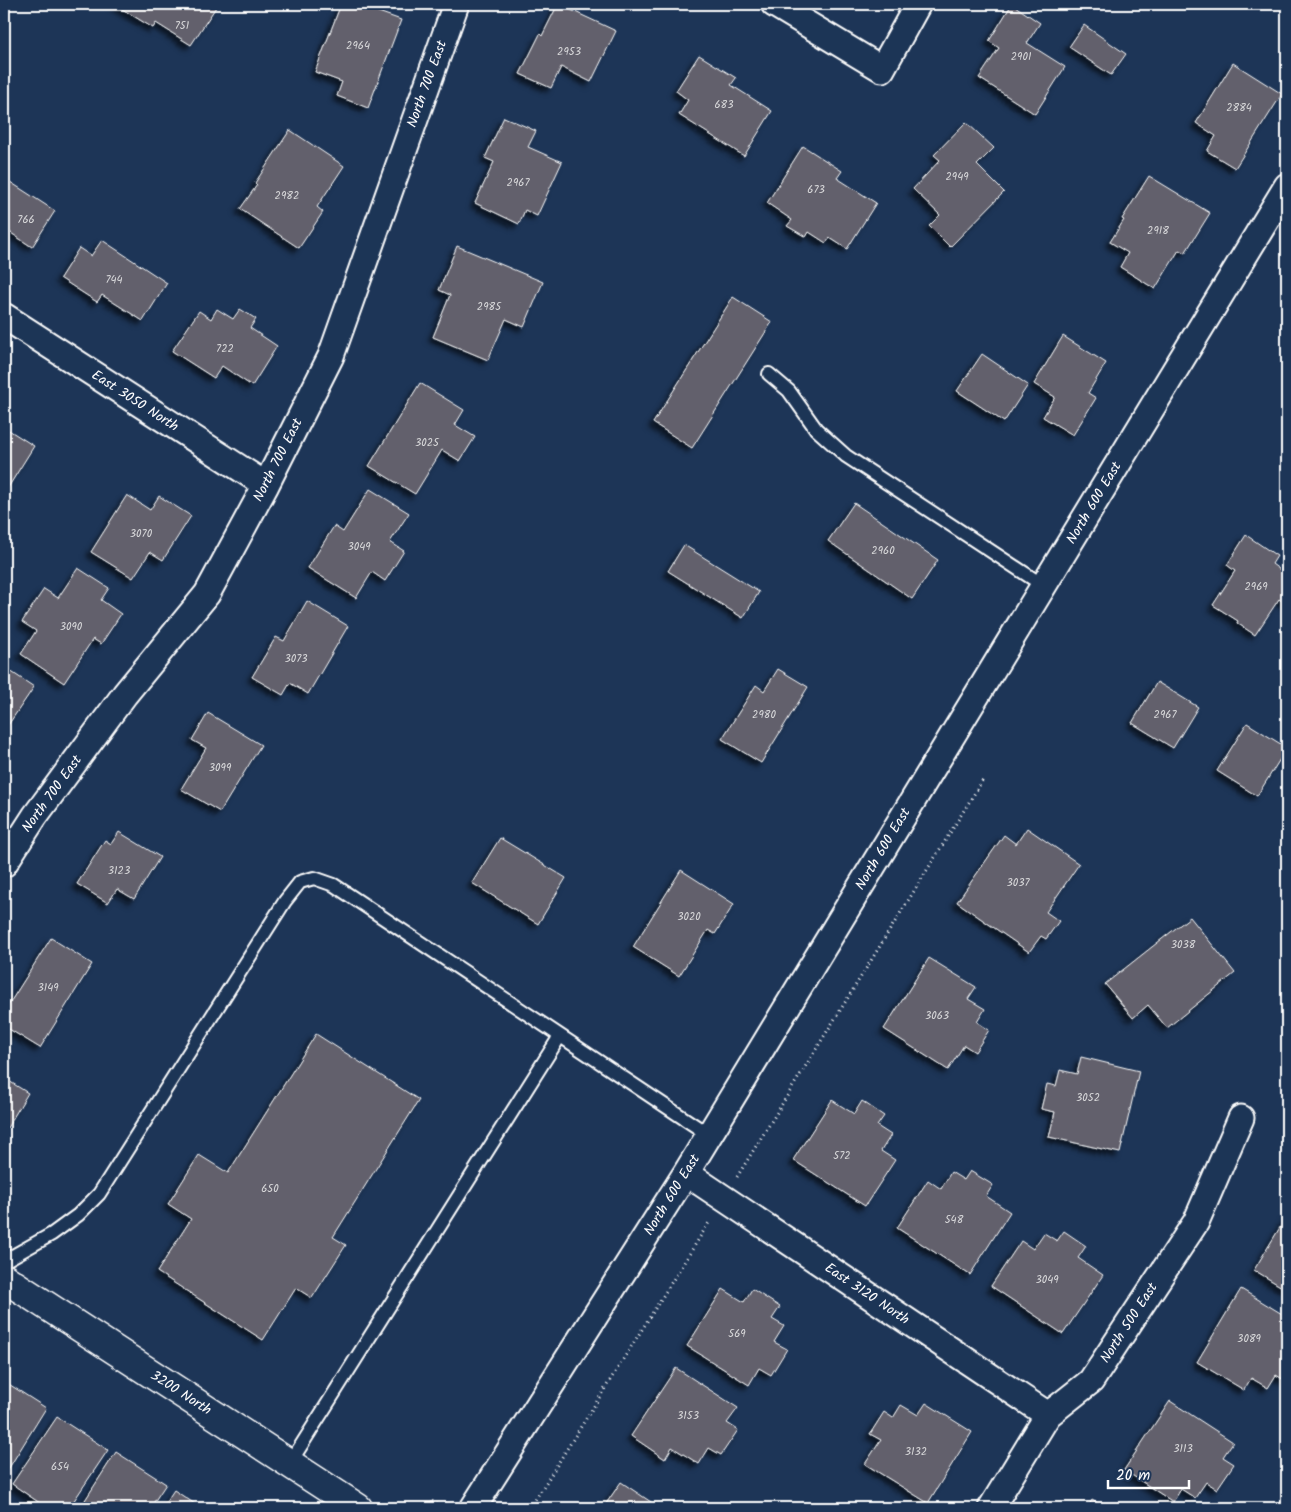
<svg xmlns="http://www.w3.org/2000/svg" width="1291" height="1512" font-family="Kalam,sans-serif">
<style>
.building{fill:#62616c;stroke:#fff;filter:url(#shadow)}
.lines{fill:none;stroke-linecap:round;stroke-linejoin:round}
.lane-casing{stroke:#fff;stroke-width:16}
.street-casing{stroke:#fff;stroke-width:29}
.secondary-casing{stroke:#fff;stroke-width:31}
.path{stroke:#fff;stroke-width:3;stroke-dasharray:1 4;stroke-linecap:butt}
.lane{stroke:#1d3557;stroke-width:12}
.street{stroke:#1d3557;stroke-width:25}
.secondary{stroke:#1d3557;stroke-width:28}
.labels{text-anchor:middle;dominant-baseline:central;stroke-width:4;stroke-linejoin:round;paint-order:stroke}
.number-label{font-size:11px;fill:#d8d8da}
.street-label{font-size:14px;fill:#fff;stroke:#1d3557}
</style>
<defs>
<filter id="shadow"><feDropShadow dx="-4.5" dy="4.5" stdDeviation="2.5" flood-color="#0009"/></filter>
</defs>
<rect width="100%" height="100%" fill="#1d3557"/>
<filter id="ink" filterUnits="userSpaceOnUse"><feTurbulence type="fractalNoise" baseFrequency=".02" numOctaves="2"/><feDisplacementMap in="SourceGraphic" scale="10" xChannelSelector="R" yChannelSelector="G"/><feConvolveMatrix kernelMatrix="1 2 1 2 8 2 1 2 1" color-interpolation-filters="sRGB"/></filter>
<g filter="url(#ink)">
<path class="building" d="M 114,4 L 218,4 L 191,45 L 156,23 L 153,28 Z
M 341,4 L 356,4 L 401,20 L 368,108 L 337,96 L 342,82 L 315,72 Z
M 558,4 L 616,31 L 591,82 L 561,67 L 551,88 L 520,74 L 540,34 L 542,36 Z
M 1012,4 L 1040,23 L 1027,43 L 1065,67 L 1035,114 L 979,78 L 999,48 L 989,41 Z
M 1084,25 L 1126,54 L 1111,75 L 1069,47 Z
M 699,55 L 736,78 L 731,85 L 772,111 L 744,156 L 679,115 L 688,100 L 676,91 Z
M 1233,63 L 1282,94 L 1235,168 L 1207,151 L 1216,136 L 1196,123 Z
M 504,117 L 536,131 L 528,147 L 562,162 L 537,216 L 525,210 L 519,224 L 475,203 L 494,162 L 485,158 Z
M 966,122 L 994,148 L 977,165 L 1004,192 L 950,247 L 929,226 L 940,215 L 913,189 L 940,160 L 934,155 Z
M 290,130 L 344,166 L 317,207 L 323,212 L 299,248 L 240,209 L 257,185 L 255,183 Z
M 803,146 L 842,171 L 837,178 L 876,203 L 847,249 L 830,238 L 826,243 L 809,232 L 806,237 L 787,226 L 792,220 L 767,203 Z
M 1149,176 L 1210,213 L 1185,253 L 1179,250 L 1155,289 L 1120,267 L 1128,253 L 1110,242 L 1124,220 L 1122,219 Z
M 4,178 L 55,211 L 32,247 L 5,229 L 4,232 Z
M 102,240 L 167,283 L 143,321 L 102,295 L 97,302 L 60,278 L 79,248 L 91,256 Z
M 457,246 L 543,282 L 524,327 L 506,319 L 488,360 L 433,337 L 450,295 L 439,290 Z
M 733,297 L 772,322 L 692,448 L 653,423 Z
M 217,309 L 233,319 L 240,309 L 256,319 L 250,328 L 277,346 L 252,386 L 222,366 L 214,378 L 172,351 L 199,311 L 211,319 Z
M 1063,336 L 1106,363 L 1088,393 L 1096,398 L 1073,435 L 1043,417 L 1055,397 L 1034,384 Z
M 982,354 L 1028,385 L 1004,422 L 957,391 Z
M 420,383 L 464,410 L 455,425 L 475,437 L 460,461 L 442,450 L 415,494 L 369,466 Z
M 4,427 L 34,446 L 4,494 Z
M 370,489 L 409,513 L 390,542 L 404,551 L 385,581 L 372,572 L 356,598 L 308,568 L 334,526 L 343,532 Z
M 127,495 L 150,510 L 159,496 L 191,516 L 163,560 L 150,552 L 133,578 L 91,552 Z
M 854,503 L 938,560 L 912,599 L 828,541 Z
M 1246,535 L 1277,556 L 1272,564 L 1287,575 L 1287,604 L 1279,599 L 1255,635 L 1237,623 L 1238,621 L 1213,605 L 1235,571 L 1227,565 Z
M 684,545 L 759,592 L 743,618 L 668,571 Z
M 78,568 L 109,588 L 101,600 L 121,614 L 101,644 L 93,639 L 64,683 L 21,654 L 36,631 L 22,622 L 44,589 L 58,598 Z
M 307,601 L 348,626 L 308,694 L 290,683 L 283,695 L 252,677 L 276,637 L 284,641 Z
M 4,667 L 34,687 L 4,731 Z
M 778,669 L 808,687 L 761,763 L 722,739 L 756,685 L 764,691 Z
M 1157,682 L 1198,707 L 1173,748 L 1132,723 Z
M 208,713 L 261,745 L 220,812 L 181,789 L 206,748 L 192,740 Z
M 1247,723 L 1287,748 L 1257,796 L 1217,771 Z
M 1027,828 L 1079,864 L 1046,912 L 1059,921 L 1046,939 L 1041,936 L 1029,952 L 957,902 L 1004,835 L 1016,844 Z
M 119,832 L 160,857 L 134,899 L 117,889 L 108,903 L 77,884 L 105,840 L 111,844 Z
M 500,838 L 566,878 L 538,924 L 472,883 Z
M 681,870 L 734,904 L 715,934 L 708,930 L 679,976 L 633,947 Z
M 1190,917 L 1235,973 L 1167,1028 L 1148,1005 L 1133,1018 L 1105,984 Z
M 51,938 L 92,964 L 40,1048 L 4,1026 L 4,1012 Z
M 929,958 L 976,987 L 968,999 L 985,1009 L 977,1022 L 989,1030 L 975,1052 L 964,1045 L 948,1070 L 884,1029 Z
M 316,1034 L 419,1100 L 333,1237 L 346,1245 L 312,1298 L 296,1288 L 263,1340 L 157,1272 L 191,1219 L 168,1204 L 199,1155 L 228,1173 Z
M 1081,1057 L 1139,1071 L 1120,1153 L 1049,1137 L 1055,1112 L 1041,1109 L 1047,1084 L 1056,1086 L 1060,1070 L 1077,1074 Z
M 4,1078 L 28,1093 L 4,1133 Z
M 832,1100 L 854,1114 L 862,1101 L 884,1116 L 877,1126 L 891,1135 L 881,1151 L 895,1160 L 865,1206 L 793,1160 Z
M 970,1171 L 993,1185 L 986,1196 L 1010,1212 L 970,1275 L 897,1228 L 928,1180 L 941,1189 L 951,1172 L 964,1180 Z
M 1287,1216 L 1287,1290 L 1254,1270 Z
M 1064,1231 L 1086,1246 L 1078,1258 L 1103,1275 L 1063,1334 L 991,1286 L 1021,1241 L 1033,1249 L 1044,1233 L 1057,1241 Z
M 723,1289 L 744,1302 L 752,1289 L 780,1307 L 772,1319 L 784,1326 L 774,1342 L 787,1349 L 771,1375 L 759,1368 L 749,1385 L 687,1346 Z
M 1241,1289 L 1287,1317 L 1287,1378 L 1286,1381 L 1276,1375 L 1268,1388 L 1251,1378 L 1244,1390 L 1197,1362 Z
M 676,1368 L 738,1408 L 727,1423 L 738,1430 L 721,1455 L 709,1448 L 699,1464 L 672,1447 L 665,1459 L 631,1436 Z
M 4,1381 L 46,1408 L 4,1476 Z
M 1170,1401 L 1233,1442 L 1223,1457 L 1234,1464 L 1217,1489 L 1206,1482 L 1195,1498 L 1181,1489 L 1173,1502 L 1124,1470 Z
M 926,1403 L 972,1432 L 928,1503 L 865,1464 L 881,1440 L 870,1434 L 884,1412 L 893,1418 L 901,1405 L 918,1415 Z
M 57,1417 L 108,1450 L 69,1508 L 47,1508 L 12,1484 Z
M 116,1452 L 166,1484 L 150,1508 L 80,1508 Z
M 621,1482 L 660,1508 L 603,1508 Z
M 174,1490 L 201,1508 L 162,1508 Z
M 1092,1500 L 1105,1508 L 1087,1508 Z"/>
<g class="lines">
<defs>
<path id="lane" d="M 769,374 L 789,391 L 816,429 L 846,456 L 1044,586
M 4,1261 L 52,1234 L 78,1215 L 99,1194 L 285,901 L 300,882 L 314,878 L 334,885 L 709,1135
M 290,1463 L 560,1036"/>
<path id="street" d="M 774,4 L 882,69 L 918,4
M 4,316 L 266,485
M 4,864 L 35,816 L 125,694 L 207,594 L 266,485 L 331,356 L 456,4
M 686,1173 L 1048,1415
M 473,1508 L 686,1173 L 1287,186
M 991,1508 L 1048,1415 L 1091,1381 L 1196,1222 L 1241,1118"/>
<path id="secondary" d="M 4,1278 L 358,1508"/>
</defs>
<use href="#lane" class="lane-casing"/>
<use href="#street" class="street-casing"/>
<use href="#secondary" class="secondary-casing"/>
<path class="path" d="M 737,1177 L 984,778
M 432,1501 L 443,1508
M 530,1508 L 710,1221"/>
<use href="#lane" class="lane"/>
<use href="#street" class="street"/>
<use href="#secondary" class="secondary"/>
</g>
</g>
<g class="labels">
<g class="number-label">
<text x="182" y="26">751</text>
<text x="358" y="46">2964</text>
<text x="569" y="52">2953</text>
<text x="1021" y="57">2901</text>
<text x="724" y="105">683</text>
<text x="1239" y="108">2884</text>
<text x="957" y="177">2949</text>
<text x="518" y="183">2967</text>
<text x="816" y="190">673</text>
<text x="287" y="196">2982</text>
<text x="26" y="220">766</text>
<text x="1158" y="231">2918</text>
<text x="114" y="280">744</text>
<text x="489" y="307">2985</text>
<text x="225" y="349">722</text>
<text x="427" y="443">3025</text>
<text x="141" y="534">3070</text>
<text x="359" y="547">3049</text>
<text x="883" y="551">2960</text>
<text x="1256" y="587">2969</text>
<text x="71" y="627">3090</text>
<text x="296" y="659">3073</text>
<text x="764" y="715">2980</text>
<text x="1165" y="715">2967</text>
<text x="220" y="768">3099</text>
<text x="119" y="871">3123</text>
<text x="1018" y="883">3037</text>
<text x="689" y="917">3020</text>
<text x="1183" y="945">3038</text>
<text x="48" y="988">3149</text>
<text x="937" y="1016">3063</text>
<text x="1088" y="1098">3052</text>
<text x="842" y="1156">572</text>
<text x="270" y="1189">650</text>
<text x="954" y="1220">548</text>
<text x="1047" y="1280">3049</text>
<text x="737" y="1334">569</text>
<text x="1249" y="1339">3089</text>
<text x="688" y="1416">3153</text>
<text x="1183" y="1449">3113</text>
<text x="916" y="1452">3132</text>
<text x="60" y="1467">654</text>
</g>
<g class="street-label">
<text transform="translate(427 84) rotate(-70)">North 700 East</text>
<text transform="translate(135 401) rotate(33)">East 3050 North</text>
<text transform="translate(278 460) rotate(-63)">North 700 East</text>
<text transform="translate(1094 503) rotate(-59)">North 600 East</text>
<text transform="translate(52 794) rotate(-54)">North 700 East</text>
<text transform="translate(883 849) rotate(-59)">North 600 East</text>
<text transform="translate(672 1195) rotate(-58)">North 600 East</text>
<text transform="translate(867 1294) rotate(34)">East 3120 North</text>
<text transform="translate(1129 1323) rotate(-57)">North 500 East</text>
<text transform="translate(181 1393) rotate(33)">3200 North</text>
</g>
</g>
<rect width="1291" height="1512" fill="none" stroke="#1d3557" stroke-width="20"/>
<rect x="10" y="10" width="1271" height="1492" fill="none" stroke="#fff" stroke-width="2" filter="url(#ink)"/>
<path d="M1108 1480v8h81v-8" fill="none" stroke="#ffffff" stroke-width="2.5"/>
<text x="1116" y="1480" font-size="15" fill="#ffffff" stroke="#1d3557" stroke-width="4" paint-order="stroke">20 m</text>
</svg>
